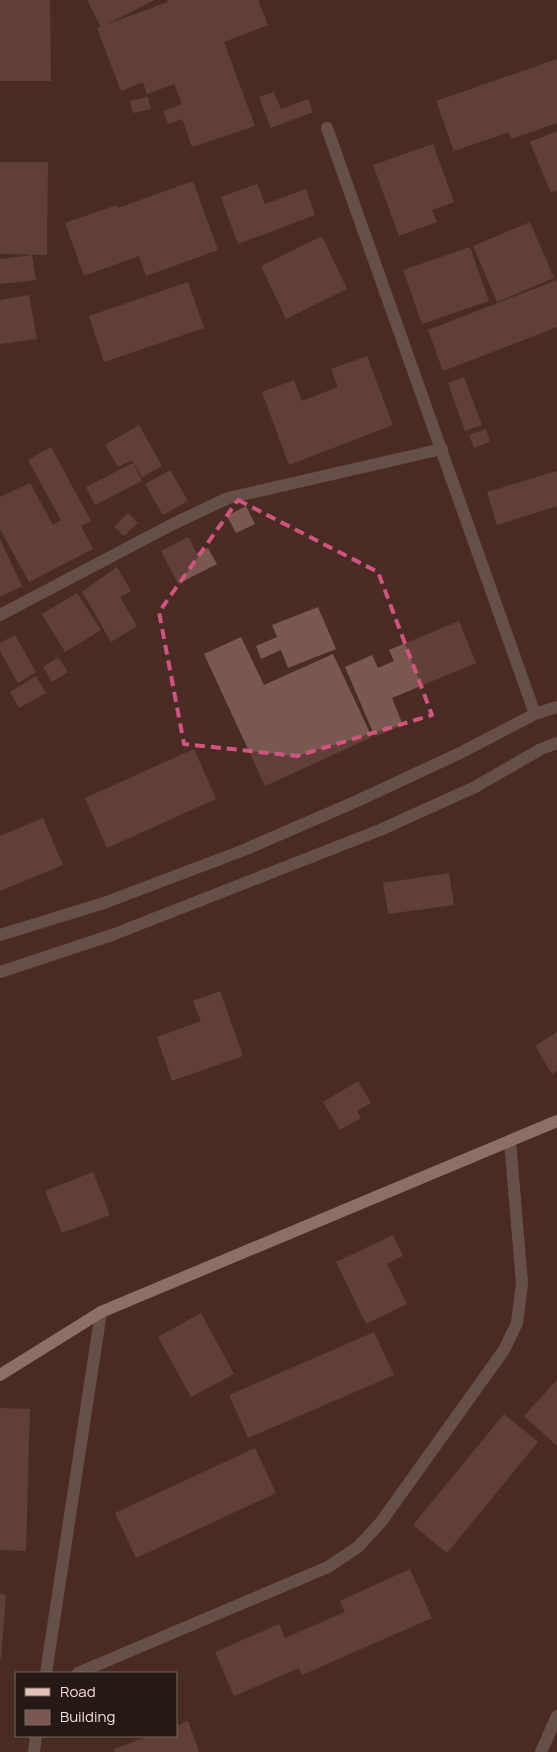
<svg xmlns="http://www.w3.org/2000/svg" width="557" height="1752" font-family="Manrope,sans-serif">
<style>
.building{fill:#78584f}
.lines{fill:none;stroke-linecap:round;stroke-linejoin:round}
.minor{stroke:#8b7b77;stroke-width:12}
.major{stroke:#e1c1b9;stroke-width:12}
.marked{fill:none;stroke:#d05381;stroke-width:4;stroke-dasharray:10 6;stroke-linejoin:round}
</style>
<rect width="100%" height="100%" fill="#4a2c25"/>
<path class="building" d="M 0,0 L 50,0 L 51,81 L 0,81 Z
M 87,0 L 155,0 L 101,27 Z
M 167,0 L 258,0 L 268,25 L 224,42 L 255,126 L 192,147 L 182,119 L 168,124 L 163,111 L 182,104 L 174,84 L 147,94 L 143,82 L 121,91 L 97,28 L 168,2 Z
M 557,59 L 557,123 L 511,139 L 509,132 L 454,151 L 436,101 Z
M 274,92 L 281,109 L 308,99 L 313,112 L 271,128 L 259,97 Z
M 148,97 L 151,109 L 133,113 L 130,101 Z
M 557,131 L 557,190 L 551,193 L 530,142 Z
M 433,144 L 454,202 L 432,210 L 437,222 L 399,236 L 373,165 Z
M 0,162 L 48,162 L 47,255 L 0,254 Z
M 193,181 L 218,250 L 146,276 L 139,256 L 84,276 L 65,223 L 117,205 L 118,208 Z
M 257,184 L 265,204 L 306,189 L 315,215 L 238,244 L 221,197 Z
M 530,222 L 554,278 L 497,302 L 473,246 Z
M 322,236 L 347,289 L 286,319 L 261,266 Z
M 470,247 L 489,301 L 422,324 L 403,270 Z
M 32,255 L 36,280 L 0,284 L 0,259 Z
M 557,280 L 557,327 L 443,371 L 428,330 Z
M 188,282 L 204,328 L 104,362 L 89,316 Z
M 29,295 L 37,339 L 0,344 L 0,300 Z
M 367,356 L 393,425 L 289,465 L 262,392 L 294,380 L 302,401 L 338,387 L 331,369 Z
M 464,377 L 482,425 L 465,431 L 448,383 Z
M 139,425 L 162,466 L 142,477 L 132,460 L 118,467 L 105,445 Z
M 486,429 L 490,442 L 474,448 L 469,435 Z
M 51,447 L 91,521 L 81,526 L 93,549 L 29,582 L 0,529 L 0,497 L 30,483 L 53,525 L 61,520 L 28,460 Z
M 133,463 L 142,481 L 95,505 L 86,487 Z
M 170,470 L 188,501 L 163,515 L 145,484 Z
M 557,471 L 557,506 L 497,525 L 487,492 Z
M 246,506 L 255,524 L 236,533 L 227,516 Z
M 128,513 L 138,523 L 124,536 L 114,527 Z
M 188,537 L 197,553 L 208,548 L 217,564 L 178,584 L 161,551 Z
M 0,539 L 22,586 L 0,597 Z
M 117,567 L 131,591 L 120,597 L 137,626 L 111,642 L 82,592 Z
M 77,593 L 101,630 L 65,652 L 42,614 Z
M 318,607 L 336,649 L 288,668 L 281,650 L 261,659 L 256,646 L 277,637 L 272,625 Z
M 459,621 L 476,663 L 392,698 L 403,725 L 375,737 L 345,667 L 372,655 L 378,668 L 394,661 L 389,650 Z
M 15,635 L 36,672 L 18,683 L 0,651 L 0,643 Z
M 241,637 L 264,685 L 333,654 L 372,737 L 265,786 L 204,654 Z
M 58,657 L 68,672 L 52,682 L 43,667 Z
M 36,676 L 46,693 L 19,708 L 10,692 Z
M 194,749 L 216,799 L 107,848 L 85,798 Z
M 43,818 L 63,865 L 0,891 L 0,836 Z
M 449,873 L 454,905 L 388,914 L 383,883 Z
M 220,991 L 243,1056 L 172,1081 L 157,1037 L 201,1021 L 193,1001 Z
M 557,1032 L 557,1071 L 552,1074 L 535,1046 Z
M 358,1081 L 371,1103 L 357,1111 L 361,1118 L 340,1130 L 323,1102 Z
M 93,1172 L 110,1215 L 62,1233 L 45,1191 Z
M 393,1235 L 403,1256 L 387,1264 L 407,1304 L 366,1324 L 336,1262 Z
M 201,1313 L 234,1374 L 191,1397 L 158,1337 Z
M 374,1332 L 394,1375 L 248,1438 L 229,1395 Z
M 557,1380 L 557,1444 L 556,1445 L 524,1416 Z
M 0,1408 L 30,1409 L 26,1551 L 0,1550 Z
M 504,1414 L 538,1442 L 447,1553 L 413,1525 Z
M 255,1448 L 276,1493 L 136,1558 L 115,1513 Z
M 410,1569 L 432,1618 L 302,1675 L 299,1668 L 234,1696 L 215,1652 L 279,1624 L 285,1638 L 345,1612 L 340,1601 Z
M 0,1594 L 6,1595 L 1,1659 L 0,1658 Z
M 188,1721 L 199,1752 L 115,1752 L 114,1749 L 149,1736 L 176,1736 L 176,1726 Z"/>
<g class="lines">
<path class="minor" d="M 327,128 L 535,714
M 0,615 L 173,524 L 228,498 L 442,449
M 0,935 L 104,903 L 244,850 L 357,801 L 460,753 L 535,714 L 557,707
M 0,972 L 112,935 L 380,830 L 475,787 L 541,749 L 557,743
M 46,1673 L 101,1312
M 78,1673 L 328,1567 L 358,1547 L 381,1522 L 504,1350 L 517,1323 L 522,1283 L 510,1141
M 34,1752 L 36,1736
M 541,1752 L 557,1716"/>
<path class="major" d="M 0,1375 L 101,1312 L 557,1121"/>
</g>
<path d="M0 0H557V1752H0ZM 238,500 L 378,572 L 432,715 L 297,756 L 184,744 L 159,612 Z" fill="#4a2c25" fill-opacity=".55" fill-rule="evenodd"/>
<path class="marked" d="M 238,500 L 378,572 L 432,715 L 297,756 L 184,744 L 159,612 Z"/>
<rect x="15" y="1672" width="162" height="65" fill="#261915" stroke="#786863"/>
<rect x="25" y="1688" width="25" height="8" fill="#e1c1b9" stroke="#786863"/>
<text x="60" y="1697" font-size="15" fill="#f2ded9">Road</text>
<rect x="25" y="1710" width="25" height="15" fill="#78584f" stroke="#786863"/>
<text x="60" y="1722" font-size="15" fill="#f2ded9">Building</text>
</svg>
